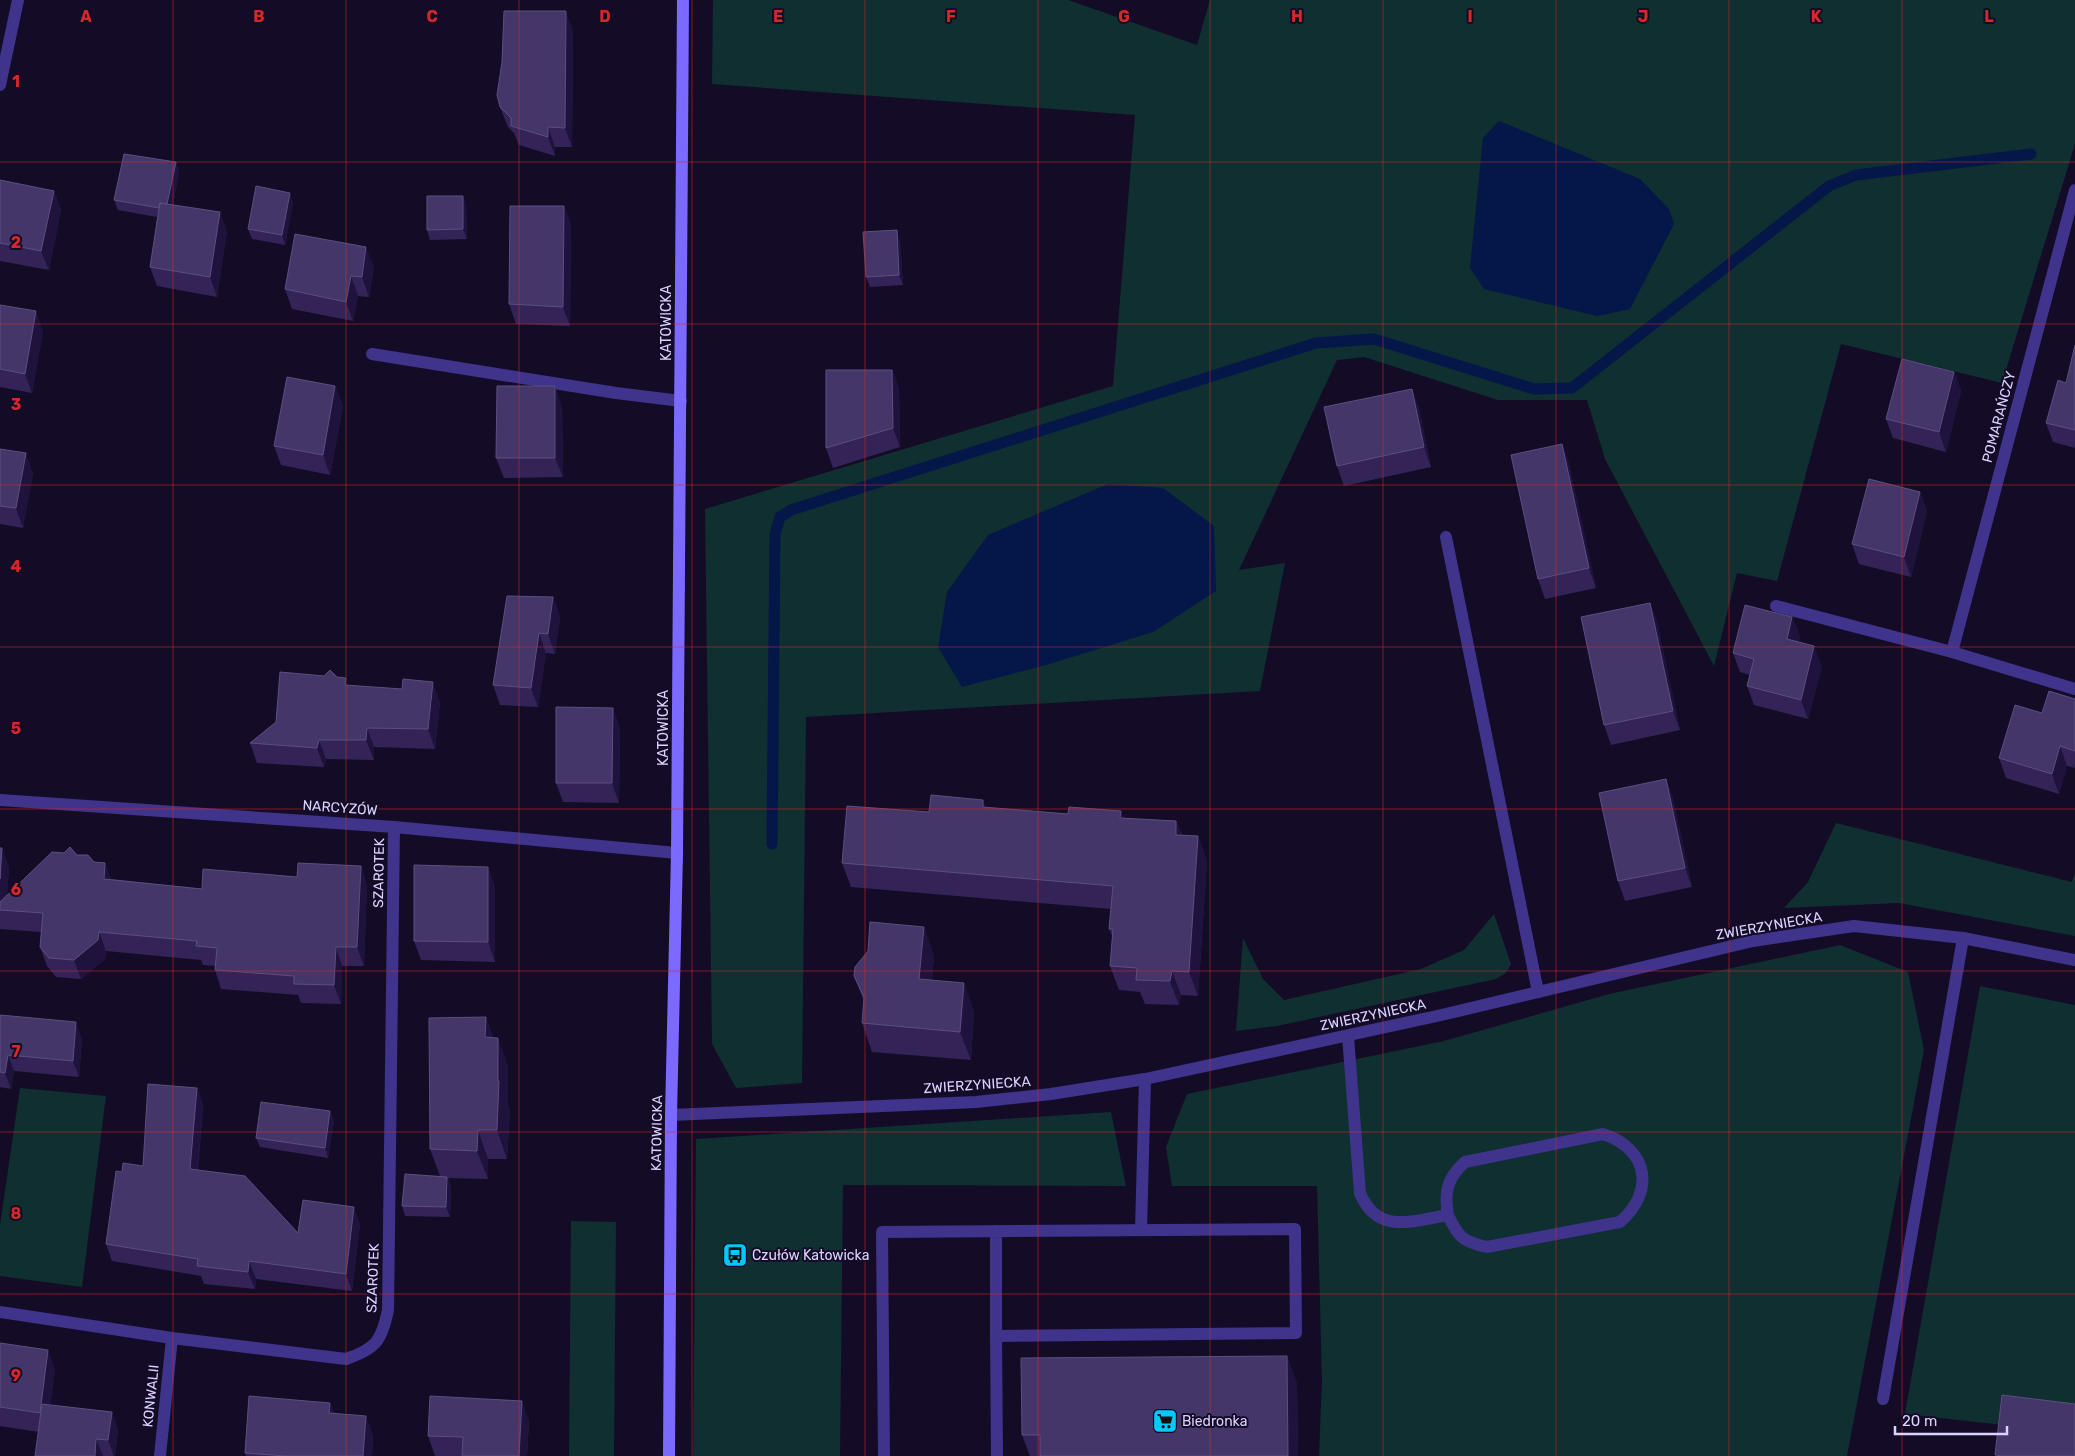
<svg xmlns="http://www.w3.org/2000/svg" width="2075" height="1456" font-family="Rubik,sans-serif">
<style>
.green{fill:#0f2f31}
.water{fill:#051648}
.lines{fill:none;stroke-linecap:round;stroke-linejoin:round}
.stream{stroke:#051648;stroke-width:11}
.service{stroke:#3f338b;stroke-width:12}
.minor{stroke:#3f338b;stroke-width:12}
.secondary{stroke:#7c69ff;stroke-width:12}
.wall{fill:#332357}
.shaded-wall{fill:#1f123c}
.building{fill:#453669;stroke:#5d4e80}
.grid{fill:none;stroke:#d62828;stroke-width:1;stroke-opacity:0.55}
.labels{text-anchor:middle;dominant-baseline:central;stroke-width:4;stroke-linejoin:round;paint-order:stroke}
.street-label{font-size:14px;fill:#dcd2ff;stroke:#140c27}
.poi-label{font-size:14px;fill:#dcd2ff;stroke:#140c27;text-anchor:start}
.grid-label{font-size:16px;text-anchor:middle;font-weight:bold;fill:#d62828;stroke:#140c27;stroke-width:4;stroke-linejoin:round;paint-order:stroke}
</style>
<rect width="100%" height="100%" fill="#140c27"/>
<path class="green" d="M 713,0 L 1068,0 L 1197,45 L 1210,0 L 2075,0 L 2075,144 L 2002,383 L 1841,344 L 1777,581 L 1737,573 L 1714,666 L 1605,459 L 1587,400 L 1498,400 L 1364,357 L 1337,360 L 1239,570 L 1285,563 L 1260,691 L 806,717 L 802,1083 L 736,1088 L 712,1044 L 705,509 L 1113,386 L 1135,115 L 712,84 Z
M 1836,823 L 2072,882 L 2075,873 L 2075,936 L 1899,903 L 1784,908 L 1808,882 Z
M 1494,914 L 1511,964 L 1506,973 L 1496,979 L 1277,1026 L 1236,1031 L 1243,938 L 1263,979 L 1284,1000 L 1421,969 L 1464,950 Z
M 1840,945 L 1908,972 L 1924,1050 L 1847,1456 L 1319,1456 L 1322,1380 L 1317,1186 L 1172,1186 L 1166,1147 L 1187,1094 L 1444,1041 L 1609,994 Z
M 1980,986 L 2075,1005 L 2075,1433 L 1905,1414 Z
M 20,1088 L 106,1096 L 82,1287 L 0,1276 L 0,1225 Z
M 1111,1112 L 1126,1186 L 843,1185 L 840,1456 L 693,1456 L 696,1139 Z
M 571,1221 L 616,1222 L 614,1456 L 569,1456 Z"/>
<path class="water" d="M 1499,121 L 1640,179 L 1669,209 L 1674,224 L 1630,309 L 1597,316 L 1484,289 L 1470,268 L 1483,138 Z
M 1108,484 L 1163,488 L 1214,526 L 1216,591 L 1153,632 L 1046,665 L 962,687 L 938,647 L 947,592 L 988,535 Z"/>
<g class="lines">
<path class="stream" d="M 772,844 L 775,534 L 780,517 L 791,510 L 1316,343 L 1374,339 L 1534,389 L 1572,388 L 1829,186 L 1856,175 L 2031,154"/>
<path class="service" d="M 372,354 L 616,393 L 681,401
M 1446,537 L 1538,992
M 1776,606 L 1952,652 L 2075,689
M 1348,1036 L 1360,1193 C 1377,1235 1413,1221 1448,1215 C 1458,1237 1463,1242 1487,1247 L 1620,1222 C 1655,1192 1649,1149 1603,1134 L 1465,1162 C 1447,1178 1444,1192 1448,1215
M 1141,1230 L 1145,1079
M 996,1231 L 996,1336
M 1883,1399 L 1963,938
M 884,1456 L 882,1232 L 1295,1229 L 1296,1333 L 996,1336 L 997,1456"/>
<path class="minor" d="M 0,85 L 18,0
M 1952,652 L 2075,190
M 0,800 L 394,827 L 677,853
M 671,1115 L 976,1102 L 1051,1094 L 1145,1079 L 1437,1016 L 1753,941 L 1854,926 L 1963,938 L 2075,960
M 0,1312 L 172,1338 L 346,1359 C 376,1349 382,1340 388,1310 L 394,827
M 160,1456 L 172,1338"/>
<path class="secondary" d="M 669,1456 L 671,1115 L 677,853 L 683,0"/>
</g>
<path class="wall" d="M 573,31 L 572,147 L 555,147 L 555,156 L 519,145 L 514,133 L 508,127 L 500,107 Z
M 176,162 L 179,172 L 173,205 L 227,231 L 217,297 L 157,286 L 150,267 L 157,217 L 118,210 L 114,200 Z
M 0,180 L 54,191 L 61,210 L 49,270 L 0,261 Z
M 463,196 L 466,206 L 467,239 L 430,240 L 427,230 Z
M 293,203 L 285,245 L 252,239 L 248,229 Z
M 564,206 L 571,225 L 570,326 L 516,324 L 509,304 Z
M 900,240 L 903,285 L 870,287 L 866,277 Z
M 374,266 L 369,297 L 358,296 L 353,321 L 292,309 L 285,289 Z
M 0,305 L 43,331 L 32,393 L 0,387 Z
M 2075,345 L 2075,448 L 2053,442 L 2046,423 L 2066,383 Z
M 892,370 L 899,389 L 900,447 L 833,468 L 826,448 Z
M 1954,372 L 1961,391 L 1946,452 L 1893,438 L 1886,419 Z
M 335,386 L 343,406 L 330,475 L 281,465 L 274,446 Z
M 562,406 L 563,477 L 504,478 L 496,458 Z
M 1419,408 L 1431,467 L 1344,486 L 1337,466 Z
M 1562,444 L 1569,464 L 1596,588 L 1545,599 L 1538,579 Z
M 0,449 L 33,473 L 23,528 L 0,524 Z
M 1920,492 L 1927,511 L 1911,577 L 1859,564 L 1852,544 Z
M 553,597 L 560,617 L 555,654 L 546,653 L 538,707 L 500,705 L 493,685 Z
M 1650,603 L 1657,622 L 1680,730 L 1611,745 L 1604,725 Z
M 1792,617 L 1800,637 L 1798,642 L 1822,666 L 1808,719 L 1754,705 L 1747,686 L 1750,675 L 1740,672 L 1733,653 Z
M 337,677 L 348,685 L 440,702 L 435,749 L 374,747 L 374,760 L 326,759 L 324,767 L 257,763 L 250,743 Z
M 2075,699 L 2075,768 L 2067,766 L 2059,794 L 2006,778 L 1999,758 L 2042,713 Z
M 620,728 L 619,803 L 563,802 L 556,783 Z
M 1666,779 L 1673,799 L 1692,887 L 1625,901 L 1618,881 Z
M 986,808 L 1068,814 L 1121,811 L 1124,818 L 1176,821 L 1182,835 L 1198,836 L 1207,861 L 1198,996 L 1181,995 L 1179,1005 L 1145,1004 L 1140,992 L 1119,990 L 1110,966 L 1113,938 L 1109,929 L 1111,909 L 851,887 L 842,863 L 929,812 Z
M 0,848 L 9,867 L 7,896 L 77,855 L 111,879 L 202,889 L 297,877 L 361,866 L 367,885 L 364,966 L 342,966 L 341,1004 L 301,1003 L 298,995 L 221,989 L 215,970 L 215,966 L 203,965 L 201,960 L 106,951 L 105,959 L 81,979 L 56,977 L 47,966 L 40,947 L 41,932 L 0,929 Z
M 495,886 L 495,962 L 421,960 L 414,941 Z
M 934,955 L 932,980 L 974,1011 L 971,1060 L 872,1052 L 862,1023 L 864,1001 L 854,976 Z
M 0,1015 L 82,1038 L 79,1077 L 14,1071 L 11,1089 L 0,1087 Z
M 486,1017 L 493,1038 L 508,1066 L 508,1105 L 510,1110 L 507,1159 L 488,1159 L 488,1179 L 448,1178 L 451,1187 L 450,1217 L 405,1216 L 402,1206 L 440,1176 L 430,1149 Z
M 197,1088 L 203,1105 L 198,1170 L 298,1233 L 360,1224 L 352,1291 L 256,1279 L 255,1289 L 204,1284 L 201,1276 L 112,1261 L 106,1244 L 122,1172 L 143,1166 Z
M 330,1111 L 334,1121 L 328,1158 L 260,1147 L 256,1138 Z
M 0,1343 L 55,1369 L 50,1405 L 112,1412 L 118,1430 L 115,1456 L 35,1456 L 39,1432 L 0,1426 Z
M 1287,1356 L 1297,1384 L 1298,1456 L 1030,1456 L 1022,1435 Z
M 330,1403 L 334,1413 L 373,1435 L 372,1456 L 246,1456 L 245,1453 Z
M 529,1420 L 527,1456 L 435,1456 L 428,1436 Z"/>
<path class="shaded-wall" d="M 566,11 L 573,31 L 572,147 L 565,128 Z
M 548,127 L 555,147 L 555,156 L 548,137 Z
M 176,162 L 179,172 L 170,220 L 166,210 Z
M 54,191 L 61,210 L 49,270 L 41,251 Z
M 290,193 L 293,203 L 285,245 L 282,235 Z
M 463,196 L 466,206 L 467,239 L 463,229 Z
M 564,206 L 571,225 L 570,326 L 563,307 Z
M 220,212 L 227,231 L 217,297 L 210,277 Z
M 897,230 L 900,240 L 903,285 L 899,275 Z
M 366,247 L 374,266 L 369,297 L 362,277 Z
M 351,276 L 358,296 L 353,321 L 346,302 Z
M 36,311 L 43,331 L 32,393 L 25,374 Z
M 892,370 L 899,389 L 900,447 L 893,428 Z
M 1954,372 L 1961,391 L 1946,452 L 1939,432 Z
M 335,386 L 343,406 L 330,475 L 323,455 Z
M 555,386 L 562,406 L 563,477 L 555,458 Z
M 1412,389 L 1419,408 L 1431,467 L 1424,447 Z
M 1562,444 L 1569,464 L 1596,588 L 1589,568 Z
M 26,453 L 33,473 L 23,528 L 16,508 Z
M 1920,492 L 1927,511 L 1911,577 L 1904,557 Z
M 553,597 L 560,617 L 555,654 L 548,634 Z
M 1650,603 L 1657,622 L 1680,730 L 1673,711 Z
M 1792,617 L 1800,637 L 1794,658 L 1787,639 Z
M 539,633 L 546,653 L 538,707 L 531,688 Z
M 1814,646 L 1822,666 L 1808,719 L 1801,700 Z
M 433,682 L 440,702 L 435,749 L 428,729 Z
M 613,708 L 620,728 L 619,803 L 612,783 Z
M 367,728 L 374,747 L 374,760 L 366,740 Z
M 319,740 L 326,759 L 324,767 L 317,748 Z
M 2060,746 L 2067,766 L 2059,794 L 2052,774 Z
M 1666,779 L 1673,799 L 1692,887 L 1685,868 Z
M 983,800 L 992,824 L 983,807 Z
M 1121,811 L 1130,835 L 1120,818 Z
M 1176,821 L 1185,845 L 1176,835 Z
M 1198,836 L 1207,861 L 1198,996 L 1189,972 Z
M 2,848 L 9,867 L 6,911 L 0,909 L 0,879 Z
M 105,863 L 112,882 L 104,879 Z
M 361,866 L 367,885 L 364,966 L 357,947 Z
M 488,867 L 495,886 L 495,962 L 488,942 Z
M 924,927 L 934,955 L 930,1008 L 919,979 Z
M 99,932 L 106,951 L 105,959 L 81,979 L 74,960 Z
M 336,947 L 342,966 L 341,1004 L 334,985 Z
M 1172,971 L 1181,995 L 1179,1005 L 1170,981 Z
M 964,983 L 974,1011 L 971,1060 L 960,1032 Z
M 486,1017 L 496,1045 L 485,1037 Z
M 76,1022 L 82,1038 L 79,1077 L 73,1061 Z
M 498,1038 L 508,1066 L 508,1105 L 510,1110 L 507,1159 L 497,1130 Z
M 8,1055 L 14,1071 L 11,1089 L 5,1073 Z
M 197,1088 L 203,1105 L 196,1187 L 190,1169 Z
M 330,1111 L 334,1121 L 328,1158 L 325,1148 Z
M 478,1130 L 488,1159 L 488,1179 L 477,1151 Z
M 447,1177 L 451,1187 L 450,1217 L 446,1207 Z
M 354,1207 L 360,1224 L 352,1291 L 346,1274 Z
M 249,1261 L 256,1279 L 255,1289 L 248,1272 Z
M 48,1350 L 55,1369 L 47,1433 L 40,1413 Z
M 1287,1356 L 1297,1384 L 1298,1456 L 1288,1456 Z
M 522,1401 L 529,1420 L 527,1456 L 519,1456 Z
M 330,1403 L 337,1422 L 329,1413 Z
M 112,1412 L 118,1430 L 115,1456 L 114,1456 L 108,1440 Z
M 366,1416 L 373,1435 L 372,1456 L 363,1456 Z
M 96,1439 L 103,1456 L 95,1456 Z"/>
<path class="building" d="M 504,11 L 566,11 L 565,128 L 548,127 L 548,137 L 511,126 L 511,118 L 500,107 L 497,95 L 502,62 Z
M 124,154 L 176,162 L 167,204 L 160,203 L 159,208 L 114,200 Z
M 0,180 L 54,191 L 41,251 L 0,243 Z
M 256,186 L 290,193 L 282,235 L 248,229 Z
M 427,196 L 463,196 L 463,229 L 427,230 Z
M 160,203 L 220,212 L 210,277 L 150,267 Z
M 510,206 L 564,206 L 563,307 L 509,304 Z
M 897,230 L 899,275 L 866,277 L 863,232 Z
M 295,234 L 366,247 L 362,277 L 351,276 L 346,302 L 285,289 Z
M 0,305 L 36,311 L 25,374 L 0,369 Z
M 2075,345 L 2075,430 L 2046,423 L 2058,380 L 2066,383 Z
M 1902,359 L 1954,372 L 1939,432 L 1886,419 Z
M 826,370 L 892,370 L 893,428 L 826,448 Z
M 287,377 L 335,386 L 323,455 L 274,446 Z
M 497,386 L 555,386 L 555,458 L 496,458 Z
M 1412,389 L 1424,447 L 1337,466 L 1324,407 Z
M 1562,444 L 1589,568 L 1538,579 L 1511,455 Z
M 0,449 L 26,453 L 16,508 L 0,506 Z
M 1869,479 L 1920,492 L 1904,557 L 1852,544 Z
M 507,596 L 553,597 L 548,634 L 539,633 L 531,688 L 493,685 Z
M 1650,603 L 1673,711 L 1604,725 L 1581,617 Z
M 1745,605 L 1792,617 L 1787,639 L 1814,646 L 1801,700 L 1747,686 L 1754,659 L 1733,653 Z
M 330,670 L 337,677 L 346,678 L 345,685 L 402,689 L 403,679 L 433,682 L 428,729 L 367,728 L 366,740 L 319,740 L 317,748 L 250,743 L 276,722 L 280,672 L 324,676 Z
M 2049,691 L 2075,699 L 2075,751 L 2060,746 L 2052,774 L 1999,758 L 2015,705 L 2042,713 Z
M 556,707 L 613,708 L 612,783 L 556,783 Z
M 1666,779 L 1685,868 L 1618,881 L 1599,793 Z
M 931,795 L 983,800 L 983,807 L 1068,814 L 1069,807 L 1121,811 L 1120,818 L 1176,821 L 1176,835 L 1198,836 L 1189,972 L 1172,971 L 1170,981 L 1136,980 L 1137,968 L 1110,966 L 1113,929 L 1109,929 L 1113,886 L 842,863 L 847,806 L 929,812 Z
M 70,847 L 77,855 L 88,855 L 94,862 L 105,863 L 104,879 L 202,889 L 203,869 L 297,877 L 298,863 L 361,866 L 357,947 L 336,947 L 334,985 L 294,984 L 294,976 L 215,970 L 217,948 L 196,946 L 197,941 L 99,932 L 98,940 L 74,960 L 49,958 L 40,947 L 43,913 L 0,910 L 0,902 L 52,852 L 64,853 Z
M 0,848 L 2,848 L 0,879 Z
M 414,865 L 488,867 L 488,942 L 414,941 Z
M 870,922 L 924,927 L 919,979 L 964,983 L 960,1032 L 862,1023 L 864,997 L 854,976 L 855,967 L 868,951 Z
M 0,1015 L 76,1022 L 73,1061 L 8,1055 L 5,1073 L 0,1072 Z
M 486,1017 L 485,1037 L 498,1038 L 498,1081 L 499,1081 L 497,1130 L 478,1130 L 477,1151 L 430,1149 L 429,1018 Z
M 148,1084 L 197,1088 L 190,1169 L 245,1176 L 298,1233 L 303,1200 L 354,1207 L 346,1274 L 249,1261 L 248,1272 L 197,1266 L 198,1259 L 106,1244 L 116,1171 L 122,1172 L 123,1163 L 143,1166 Z
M 261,1102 L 330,1111 L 325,1148 L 256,1138 Z
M 405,1174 L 447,1177 L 446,1207 L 402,1206 Z
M 0,1343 L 48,1350 L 40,1413 L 0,1407 Z
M 1287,1356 L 1288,1456 L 1040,1456 L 1040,1435 L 1022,1435 L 1021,1358 Z
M 2002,1395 L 2075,1404 L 2075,1456 L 2002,1456 L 1995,1455 Z
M 249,1396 L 330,1403 L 329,1413 L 366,1416 L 363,1456 L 285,1456 L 245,1453 Z
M 430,1396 L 522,1401 L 519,1456 L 462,1456 L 463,1437 L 428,1436 Z
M 42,1404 L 112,1412 L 108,1440 L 96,1439 L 95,1456 L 35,1456 Z"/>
<path class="grid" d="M 173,0 L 173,1456M 346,0 L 346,1456M 519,0 L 519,1456M 692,0 L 692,1456M 865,0 L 865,1456M 1038,0 L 1038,1456M 1210,0 L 1210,1456M 1383,0 L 1383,1456M 1556,0 L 1556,1456M 1729,0 L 1729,1456M 1902,0 L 1902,1456M 0,162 L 2075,162M 0,324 L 2075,324M 0,485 L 2075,485M 0,647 L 2075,647M 0,809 L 2075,809M 0,971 L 2075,971M 0,1132 L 2075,1132M 0,1294 L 2075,1294"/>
<defs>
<symbol id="bus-square" viewBox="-11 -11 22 22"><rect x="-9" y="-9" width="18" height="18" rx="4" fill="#00cafd" stroke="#140c27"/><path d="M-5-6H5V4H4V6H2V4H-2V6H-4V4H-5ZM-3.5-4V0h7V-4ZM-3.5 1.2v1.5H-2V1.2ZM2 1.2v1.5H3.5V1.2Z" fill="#111"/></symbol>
<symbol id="supermarket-square" viewBox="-11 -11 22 22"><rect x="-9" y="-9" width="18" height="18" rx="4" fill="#00cafd" stroke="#140c27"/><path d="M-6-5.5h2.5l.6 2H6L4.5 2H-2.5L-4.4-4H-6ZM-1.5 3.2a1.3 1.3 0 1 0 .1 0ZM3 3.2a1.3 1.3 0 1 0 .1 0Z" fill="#111"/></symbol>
</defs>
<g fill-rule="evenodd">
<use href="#bus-square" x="721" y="1241" width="28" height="28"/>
<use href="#supermarket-square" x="1151" y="1407" width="28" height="28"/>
</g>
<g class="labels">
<g class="street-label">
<text transform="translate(666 323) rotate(-90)">KATOWICKA</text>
<text transform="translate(1999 417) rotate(-75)">POMARAŃCZY</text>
<text transform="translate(663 728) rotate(-90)">KATOWICKA</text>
<text transform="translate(340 808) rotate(4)">NARCYZÓW</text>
<text transform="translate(379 873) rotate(-89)">SZAROTEK</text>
<text transform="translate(1769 926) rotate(-10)">ZWIERZYNIECKA</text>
<text transform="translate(1373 1015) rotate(-12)">ZWIERZYNIECKA</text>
<text transform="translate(977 1085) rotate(-4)">ZWIERZYNIECKA</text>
<text transform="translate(657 1133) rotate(-89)">KATOWICKA</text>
<text transform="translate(373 1278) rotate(-88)">SZAROTEK</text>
<text transform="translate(151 1396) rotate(-84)">KONWALII</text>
</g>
<g class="poi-label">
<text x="752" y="1255">Czułów Katowicka</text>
<text x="1182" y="1421">Biedronka</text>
</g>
</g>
<g class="grid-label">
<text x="86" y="22">A</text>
<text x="259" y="22">B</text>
<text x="432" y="22">C</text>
<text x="605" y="22">D</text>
<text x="778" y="22">E</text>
<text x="951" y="22">F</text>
<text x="1124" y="22">G</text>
<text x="1297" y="22">H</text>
<text x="1470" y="22">I</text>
<text x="1643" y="22">J</text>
<text x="1816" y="22">K</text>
<text x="1989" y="22">L</text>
<text x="16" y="87">1</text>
<text x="16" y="248">2</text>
<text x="16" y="410">3</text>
<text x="16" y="572">4</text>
<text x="16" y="734">5</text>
<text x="16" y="895">6</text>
<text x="16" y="1057">7</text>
<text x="16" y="1219">8</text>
<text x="16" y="1381">9</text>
</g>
<path d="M1895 1426v8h112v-8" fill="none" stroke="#dcd2ff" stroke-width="2.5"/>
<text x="1902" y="1426" font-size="15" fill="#dcd2ff" stroke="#140c27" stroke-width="4" paint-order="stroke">20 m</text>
</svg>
